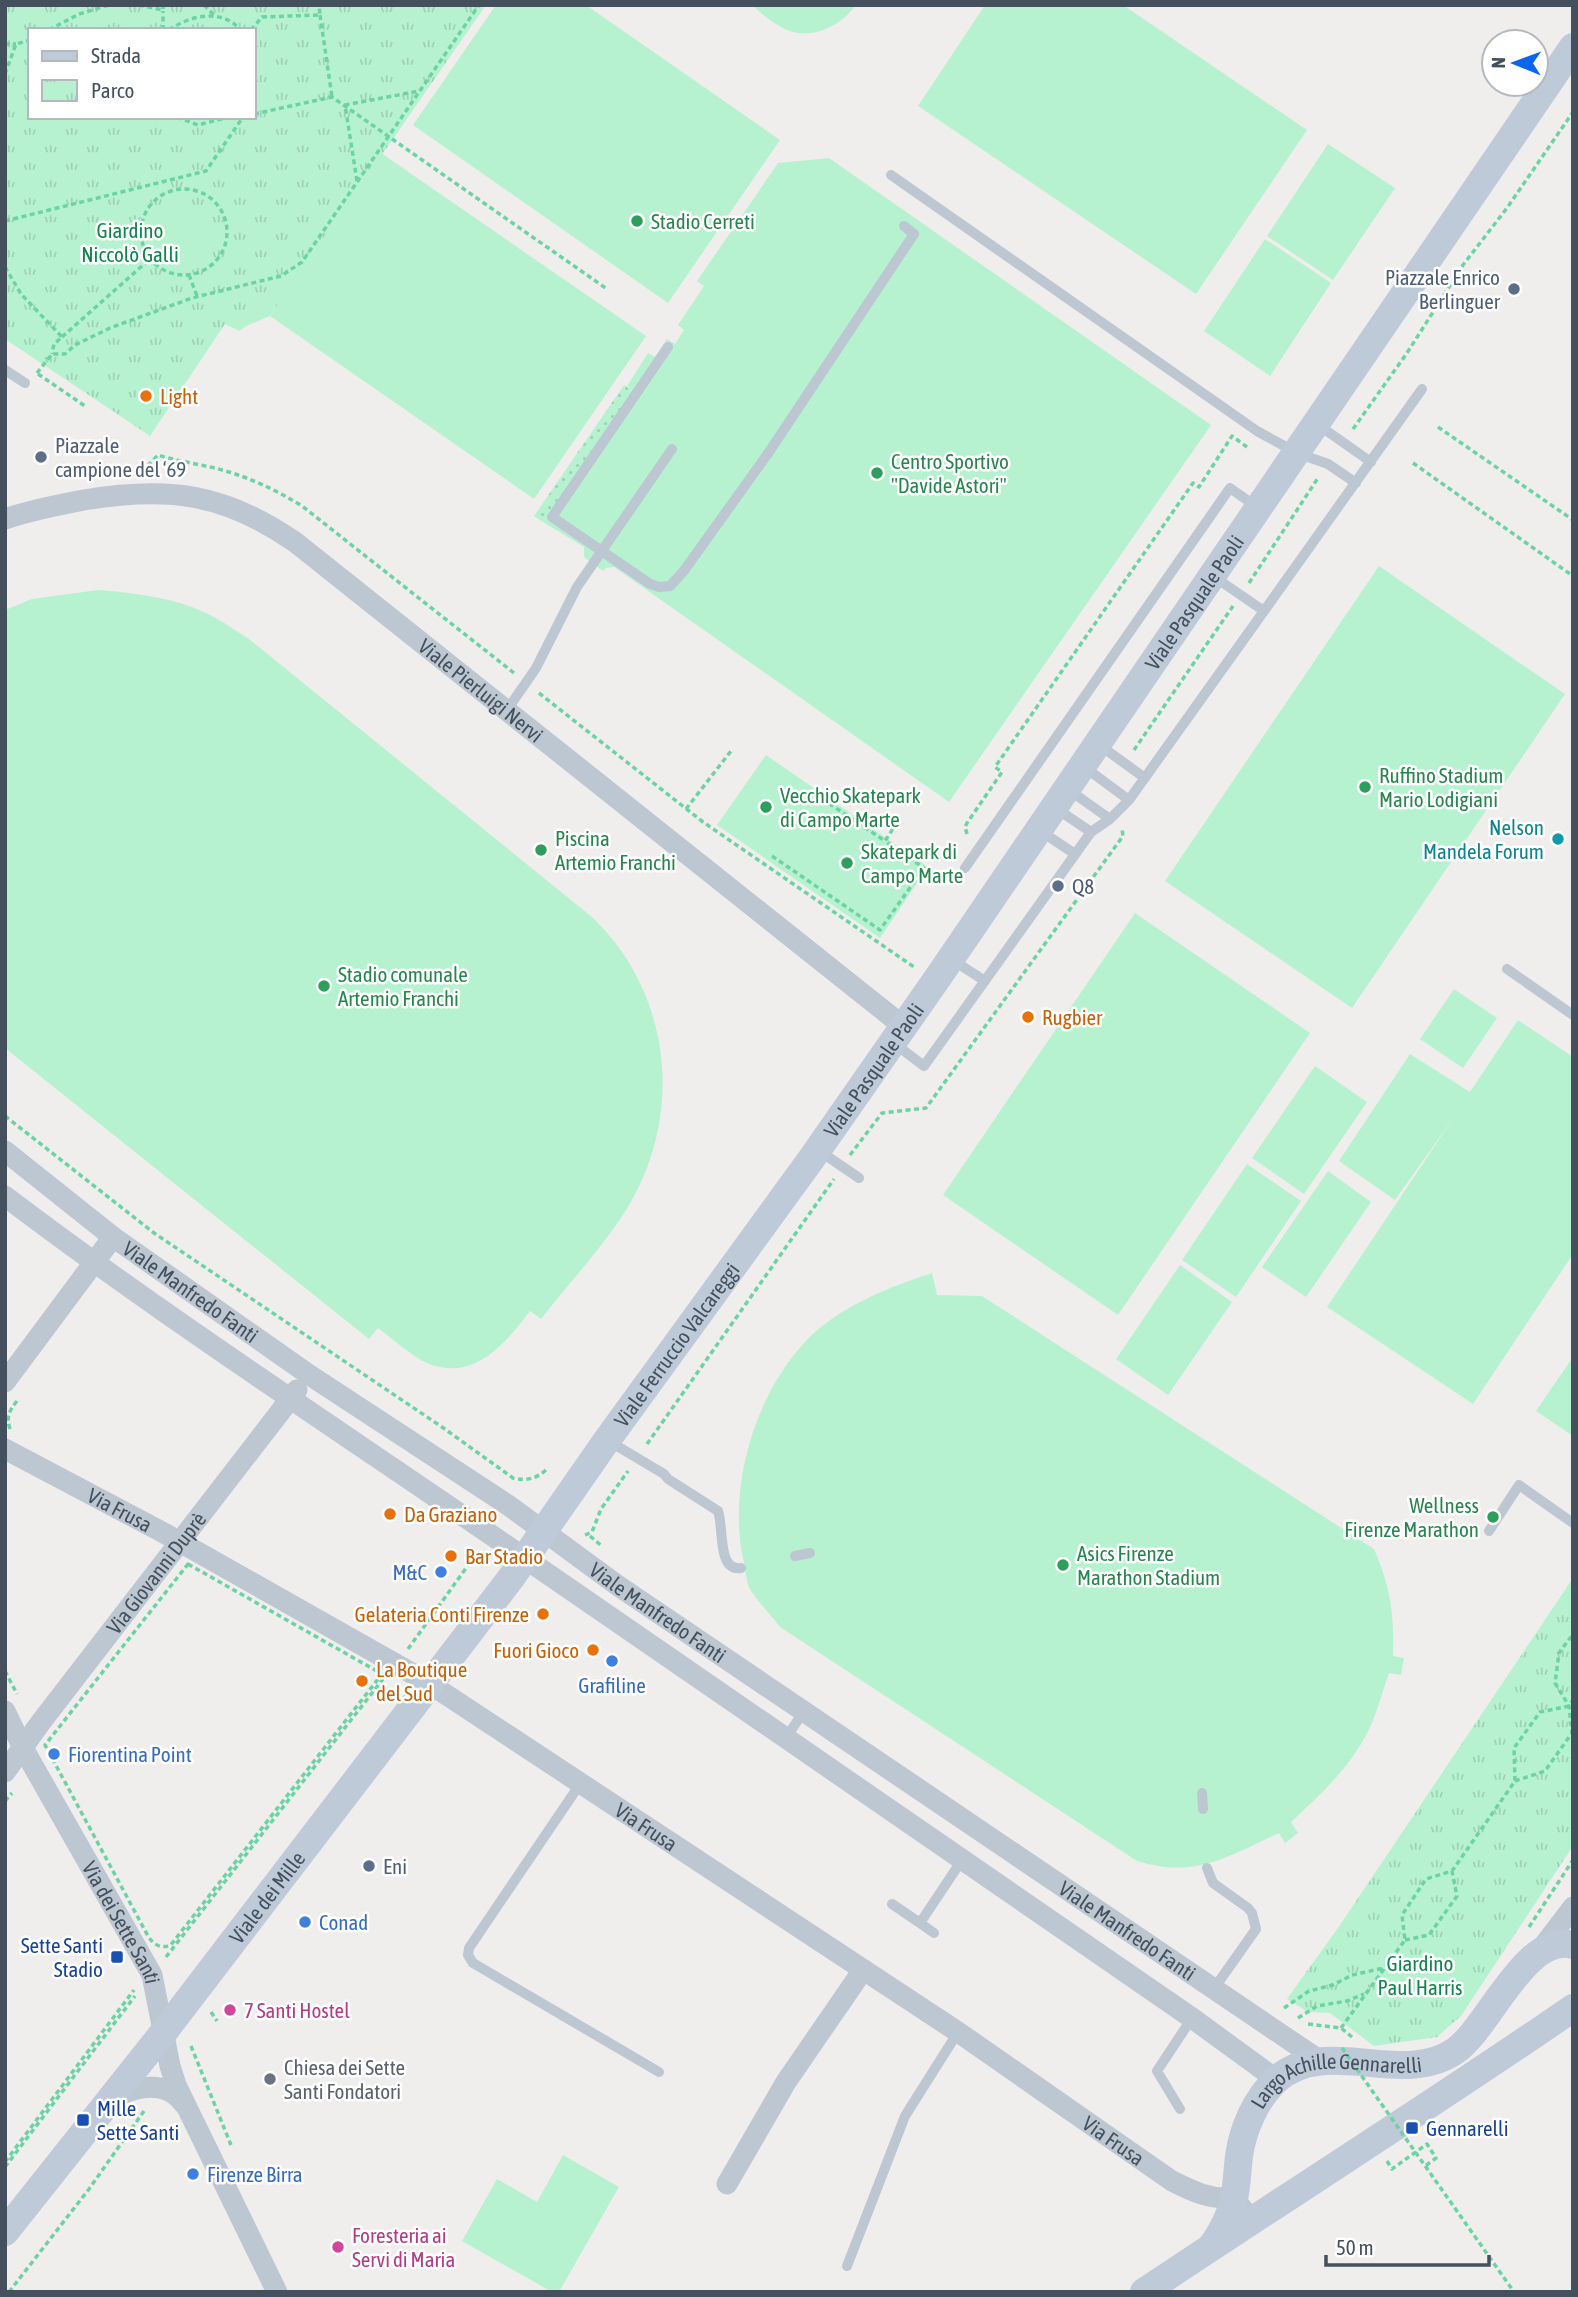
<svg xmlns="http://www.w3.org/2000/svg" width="1578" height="2297" font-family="'Asap Condensed',sans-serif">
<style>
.grass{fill:url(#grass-dots)}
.park{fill:url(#park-tufts);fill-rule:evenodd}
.garden{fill:#b7f2d0}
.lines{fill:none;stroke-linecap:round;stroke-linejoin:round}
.path{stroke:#6cd3a4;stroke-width:3.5;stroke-dasharray:5 3.5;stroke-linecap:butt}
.lane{stroke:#bcc7d1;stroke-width:10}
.street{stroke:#bcc7d1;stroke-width:21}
.secondary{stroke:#becad8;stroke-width:28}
.path-bridge{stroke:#6cd3a4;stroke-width:3.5;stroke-dasharray:5 3.5;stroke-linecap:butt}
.leisure-dot{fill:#2e9e5b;stroke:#fff;stroke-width:2.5}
.service-dot{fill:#5c6f8a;stroke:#fff;stroke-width:2.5}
.food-dot{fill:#e8710a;stroke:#fff;stroke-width:2.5}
.culture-dot{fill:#0f9aa8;stroke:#fff;stroke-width:2.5}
.shop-dot{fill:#3f7fe0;stroke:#fff;stroke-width:2.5}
.transit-dot{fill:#1a4fb4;stroke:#fff;stroke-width:2.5}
.hotel-dot{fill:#d1479c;stroke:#fff;stroke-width:2.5}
.worship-dot{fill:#6b7280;stroke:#fff;stroke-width:2.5}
.labels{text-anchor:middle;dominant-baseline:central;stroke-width:5;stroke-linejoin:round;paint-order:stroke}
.leisure-label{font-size:21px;fill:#27864d;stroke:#fff;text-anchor:start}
.park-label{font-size:21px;fill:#0f844d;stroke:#fff}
.service-label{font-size:21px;fill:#4e5e75;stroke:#fff;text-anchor:start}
.food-label{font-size:21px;fill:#c56008;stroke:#fff;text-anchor:start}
.street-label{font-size:21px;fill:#44505d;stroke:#fff}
.culture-label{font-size:21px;fill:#0d838f;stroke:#fff;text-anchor:end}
.shop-label{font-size:21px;fill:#366cbe;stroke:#fff;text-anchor:start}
.transit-label{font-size:21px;fill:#164399;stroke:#fff;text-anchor:start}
.hotel-label{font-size:21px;fill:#b23c85;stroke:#fff;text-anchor:start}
.worship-label{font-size:21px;fill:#5b616d;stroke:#fff;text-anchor:start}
</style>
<defs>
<pattern id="grass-dots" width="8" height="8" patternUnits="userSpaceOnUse" patternTransform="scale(1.75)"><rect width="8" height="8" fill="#b7f2d0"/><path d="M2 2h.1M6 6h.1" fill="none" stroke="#9fd1b5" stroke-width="1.8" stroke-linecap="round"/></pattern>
<pattern id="park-tufts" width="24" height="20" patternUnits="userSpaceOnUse" patternTransform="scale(1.75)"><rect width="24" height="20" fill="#b7f2d0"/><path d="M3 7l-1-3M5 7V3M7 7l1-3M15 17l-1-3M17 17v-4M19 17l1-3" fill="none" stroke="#9fd1b5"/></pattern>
</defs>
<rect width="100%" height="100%" fill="#f0eded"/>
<path class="grass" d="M 624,385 L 633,391 L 543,522 L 534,516 Z"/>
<path class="park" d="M 5,5 L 486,5 L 270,316 L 246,326 L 239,331 L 225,324 L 150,436 L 5,339 ZM 30,30 L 254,30 L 254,117 L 30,117 Z
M 1573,1578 L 1573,1846 L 1461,2016 L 1437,2037 L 1374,2046 L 1330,2013 L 1308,2012 L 1287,1999 L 1340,1925 Z"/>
<path class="garden" d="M 496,5 L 586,5 L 780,140 L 668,303 L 413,125 Z
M 751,5 L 856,5 C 842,24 817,38 793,32 C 778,28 763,14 751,5 Z
M 985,5 L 1123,5 L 1307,130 L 1196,294 L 918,106 Z
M 1328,144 L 1395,188 L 1333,280 L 1267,236 Z
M 381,153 L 646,336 L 534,499 L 270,316 Z
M 829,158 L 1211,425 L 949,802 L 614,567 L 606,568 L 603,571 L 584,557 L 584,547 L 543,522 L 632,391 L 627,386 L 648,353 L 655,357 L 667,339 L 675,344 L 684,330 L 678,325 L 704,286 L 697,281 L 778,163 Z
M 176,197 L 220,227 L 191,269 L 147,239 Z
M 1265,239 L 1331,283 L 1270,376 L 1204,331 Z
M 1379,566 L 1565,694 L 1352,1008 L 1165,881 Z
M 98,590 C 135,593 172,597 206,613 C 221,620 235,630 249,639 L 592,917 C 672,993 685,1116 626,1210 C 602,1248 569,1283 541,1319 L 530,1311 C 506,1343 473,1383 427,1363 C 410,1355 394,1340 378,1328 L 369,1339 L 5,1048 L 5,610 L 32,599 Z
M 766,755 L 928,867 L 880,938 L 717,825 Z
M 1135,913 L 1310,1033 L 1118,1315 L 943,1195 Z
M 1454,989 L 1497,1018 L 1463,1068 L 1420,1039 Z
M 1518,1020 L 1573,1057 L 1573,1254 L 1473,1404 L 1327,1307 L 1452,1120 L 1395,1200 L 1339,1161 L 1410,1054 L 1470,1092 Z
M 1315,1066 L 1367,1102 L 1304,1194 L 1252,1158 Z
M 1247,1164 L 1301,1201 L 1236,1297 L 1182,1260 Z
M 1328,1171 L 1371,1202 L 1306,1297 L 1262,1267 Z
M 1180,1265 L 1232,1302 L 1168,1395 L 1116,1359 Z
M 932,1273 L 937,1295 L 982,1296 L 1374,1549 C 1391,1588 1394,1614 1393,1656 L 1404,1658 L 1401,1675 L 1389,1673 C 1383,1690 1378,1709 1371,1725 C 1353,1765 1322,1793 1291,1822 L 1298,1833 L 1285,1843 L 1279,1833 C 1227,1857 1195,1879 1137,1861 L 780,1627 C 771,1615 758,1602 750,1589 C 746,1582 746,1571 744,1563 C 726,1487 756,1387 814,1333 C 848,1303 890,1287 932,1273 Z
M 1573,1357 L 1573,1436 L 1536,1411 Z
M 563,2155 L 619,2187 L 559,2292 L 552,2292 L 462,2241 L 497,2179 L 537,2202 Z"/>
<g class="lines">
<path class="path" d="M 139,5 L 163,10 L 163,5
M 204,5 L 215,16
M 320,15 L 332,97
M 49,30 L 79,14 L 109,5
M 163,30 L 163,11
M 169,30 C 191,15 221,8 241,30
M 251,30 L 262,17 L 320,15 L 319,5
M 5,44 L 16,44
M 254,58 L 254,72
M 5,74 L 16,44 L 30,40
M 254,114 L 332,97 L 607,289
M 177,117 L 198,125 L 229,117
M 357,181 L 345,105 L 419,91
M141 232a43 43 0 1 1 86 0a43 43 0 1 1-86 0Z
M 5,221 L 206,171 L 243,117
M 5,267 L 21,294 L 62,337 L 54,344 L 52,354
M 189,275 L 197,296
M 62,337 L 151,258
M 37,373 L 52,354 L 65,354 L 75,345 L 110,328 L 192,298 L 281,276 L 302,262 L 479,5
M 38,374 L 85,406
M 1438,427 L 1573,520
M 1353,429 L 1407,353 L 1463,265 L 1507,208 L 1573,112
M 1413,463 L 1573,576
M 142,472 L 158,455 C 179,462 201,464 222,470 C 251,478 276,490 302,506 L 514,673
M 1249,583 L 1318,478
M 539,693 L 703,822 L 914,967
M 1134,750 L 1233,606
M 815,794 L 885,841
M 686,809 L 731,751
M 967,834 L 965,827 L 967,823 L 1002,772 L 995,767 L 1193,483 L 1199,487 L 1232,436 L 1247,447
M 772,856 L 880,930 L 924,868 L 885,841 L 898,821
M 5,1116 L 154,1233 L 442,1427 L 513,1478 C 526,1481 536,1479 546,1470
M 850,1155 L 882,1113 L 926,1108 L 1123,836 L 1122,829
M 10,1429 C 6,1417 9,1411 17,1401
M 647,1444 L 834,1179
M 585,1535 L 592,1532 L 601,1509 L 628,1471
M 590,1536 L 603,1547
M 188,1564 L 382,1674 L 170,1946 C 159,1948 154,1945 148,1936 L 45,1745 Z
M 408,1649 L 474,1557 L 482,1556
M 5,1671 L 17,1694
M 1515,1781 L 1545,1771 L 1572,1733 L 1569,1706 L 1555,1683 L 1559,1653 L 1573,1634
M 5,1801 L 12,1793
M 1529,1927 L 1573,1860
M 1405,1940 L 1429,1935 L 1457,1896 L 1452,1871
M 166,1957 L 383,1679
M 1284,2008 L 1309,1991 L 1333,1985 L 1352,1975 L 1384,1968
M 211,2012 L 217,2021
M 1298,2018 L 1317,2006 L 1347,2001 L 1364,1994
M 1308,2024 L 1341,2028 L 1352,2037
M 1341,2028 L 1405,1940 L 1402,1915 L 1426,1879 L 1452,1871 L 1515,1781 L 1514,1748 L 1540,1712 L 1569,1706 L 1573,1700
M 191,2046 L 231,2145
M 1387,2161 L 1392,2169 L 1427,2144 L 1436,2158 L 1425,2166
M 5,2162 L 134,1990
M 5,2167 L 135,1996
M 9,2292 L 89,2189 L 144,2111"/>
<path class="lane" d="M 891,175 L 1257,431 L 1297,453 L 1328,464 L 1356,483
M 668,347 L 552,517 L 650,584 L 659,587 L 670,586 L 683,572 L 769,452 L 914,234 L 904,226
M 5,370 L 25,383
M 1317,424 L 1371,462
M 1213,576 L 1264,611 L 1422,389
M 507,710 L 536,668 L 577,587 L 672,449
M 1098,744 L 1145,778
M 1083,766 L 1129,800
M 1069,790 L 1110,819
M 1054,807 L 1091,832
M 1039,830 L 1075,854
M 965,868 L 1230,488 L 1257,507
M 951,959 L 985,981
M 1507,969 L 1573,1015
M 895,1044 L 924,1066 L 1091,832 L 1110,819 L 1129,800 L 1264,611
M 818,1150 L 859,1178
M 607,1440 L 664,1474 L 668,1479 L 718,1511 C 724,1527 717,1572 741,1568
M 1489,1531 L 1519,1485 L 1573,1523
M 795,1556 L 810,1553
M 786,1738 L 804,1711
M 580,1784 L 469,1948 L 468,1955 L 473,1963 L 659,2072
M 1202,1793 L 1203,1809
M 1207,1868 L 1213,1883 L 1248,1908 L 1252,1913 L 1256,1929 L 1213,1990
M 892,1904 L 920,1923
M 934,1933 L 920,1923 L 962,1860
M 1180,2109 L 1157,2071 L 1192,2018
M 847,2266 L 905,2116 L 958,2032"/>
<g class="street">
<path id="s1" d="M 5,519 C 31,510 58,505 84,500 C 168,486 224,493 295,542 L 903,1026"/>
<path id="s2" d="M 5,1151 L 113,1237 L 308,1374 L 508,1505 L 617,1585 L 1319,2060"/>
<path d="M 5,1196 C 175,1325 354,1440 529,1561 C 751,1713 971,1866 1192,2018 L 1277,2080"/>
<path d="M 5,1382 L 113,1237"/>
<path id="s3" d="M 5,1449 L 164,1533 L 415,1675"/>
<path id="s4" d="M 430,1684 L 958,2032 L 1172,2181 C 1192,2191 1212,2201 1235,2197 L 1237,2204 L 1242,2208"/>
<path id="s5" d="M 5,1711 L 23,1748 L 152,1975 L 170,2066 L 176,2085 L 277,2292"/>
<path id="s6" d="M 5,1772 L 41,1722 L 297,1390"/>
<path d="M 1538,1953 L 1573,1907"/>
<path d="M 112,2099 C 135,2086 166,2079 184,2104"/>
<path d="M 727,2184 L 786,2082 L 863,1970"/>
</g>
<g class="secondary">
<path id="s7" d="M 5,2232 L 163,2033 L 511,1578 L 607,1440 L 812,1158 L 941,973 L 1573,47"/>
<path id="s8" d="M 1212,2246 C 1221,2233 1229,2219 1233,2203 C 1237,2188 1237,2172 1239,2156 C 1243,2128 1256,2099 1276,2080 C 1326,2035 1401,2088 1455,2051 C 1489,2028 1525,1932 1573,1945"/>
<path d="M 1144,2292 C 1286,2197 1432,2105 1573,2008"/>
</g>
<path class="path-bridge" d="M 1342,2048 L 1514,2292"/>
</g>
<g class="leisure-dot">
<circle cx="637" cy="221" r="7"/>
<circle cx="877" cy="473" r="7"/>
<circle cx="1365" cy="787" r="7"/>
<circle cx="766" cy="807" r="7"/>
<circle cx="541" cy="850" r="7"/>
<circle cx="847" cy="863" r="7"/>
<circle cx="324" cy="986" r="7"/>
<circle cx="1493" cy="1517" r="7"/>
<circle cx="1063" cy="1565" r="7"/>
</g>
<g class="service-dot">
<circle cx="1514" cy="289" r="7"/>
<circle cx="41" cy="457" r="7"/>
<circle cx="1058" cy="886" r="7"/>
<circle cx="369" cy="1866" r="7"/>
</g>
<g class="food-dot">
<circle cx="146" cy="396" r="7"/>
<circle cx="1028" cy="1017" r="7"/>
<circle cx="390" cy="1514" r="7"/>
<circle cx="451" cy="1556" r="7"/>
<circle cx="543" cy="1614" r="7"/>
<circle cx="593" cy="1650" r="7"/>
<circle cx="362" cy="1681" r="7"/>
</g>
<circle class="culture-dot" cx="1558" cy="839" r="7"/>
<g class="shop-dot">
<circle cx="441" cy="1572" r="7"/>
<circle cx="612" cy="1661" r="7"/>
<circle cx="54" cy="1754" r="7"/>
<circle cx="305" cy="1922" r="7"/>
<circle cx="193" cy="2174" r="7"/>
</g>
<g class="transit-dot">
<rect x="110" y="1950" width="14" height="14" rx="3.5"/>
<rect x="76" y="2113" width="14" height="14" rx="3.5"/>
<rect x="1405" y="2121" width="14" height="14" rx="3.5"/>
</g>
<g class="hotel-dot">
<circle cx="230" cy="2010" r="7"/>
<circle cx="338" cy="2247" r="7"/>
</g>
<circle class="worship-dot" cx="270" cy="2079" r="7"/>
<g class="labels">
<g class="leisure-label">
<text x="651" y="221">Stadio Cerreti</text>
<text x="891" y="461">Centro Sportivo<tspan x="891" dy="24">"Davide Astori"</tspan></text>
<text x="1379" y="775">Ruffino Stadium<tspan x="1379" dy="24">Mario Lodigiani</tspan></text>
<text x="780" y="795">Vecchio Skatepark<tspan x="780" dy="24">di Campo Marte</tspan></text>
<text x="555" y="838">Piscina<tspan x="555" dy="24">Artemio Franchi</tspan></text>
<text x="861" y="851">Skatepark di<tspan x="861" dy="24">Campo Marte</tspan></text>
<text x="338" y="974">Stadio comunale<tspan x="338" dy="24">Artemio Franchi</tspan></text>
<text x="1479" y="1505" text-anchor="end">Wellness<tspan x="1479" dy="24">Firenze Marathon</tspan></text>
<text x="1077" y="1553">Asics Firenze<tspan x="1077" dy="24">Marathon Stadium</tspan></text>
</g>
<g class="park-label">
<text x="130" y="230">Giardino<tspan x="130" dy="24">Niccolò Galli</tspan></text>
<text x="1420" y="1963">Giardino<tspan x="1420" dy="24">Paul Harris</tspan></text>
</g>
<g class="service-label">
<text x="1500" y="277" text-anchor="end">Piazzale Enrico<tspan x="1500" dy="24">Berlinguer</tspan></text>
<text x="55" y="445">Piazzale<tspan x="55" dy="24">campione del ‘69</tspan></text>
<text x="1072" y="886">Q8</text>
<text x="383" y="1866">Eni</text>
</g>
<g class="food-label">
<text x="160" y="396">Light</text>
<text x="1042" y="1017">Rugbier</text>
<text x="404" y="1514">Da Graziano</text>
<text x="465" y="1556">Bar Stadio</text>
<text x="529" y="1614" text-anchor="end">Gelateria Conti Firenze</text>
<text x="579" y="1650" text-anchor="end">Fuori Gioco</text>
<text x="376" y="1669">La Boutique<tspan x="376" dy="24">del Sud</tspan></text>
</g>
<g class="street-label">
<text stroke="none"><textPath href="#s7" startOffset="2018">Viale Pasquale Paoli</textPath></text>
<text stroke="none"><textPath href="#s1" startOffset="541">Viale Pierluigi Nervi</textPath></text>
<text stroke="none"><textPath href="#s7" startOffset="1451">Viale Pasquale Paoli</textPath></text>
<text stroke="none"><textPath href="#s2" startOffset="233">Viale Manfredo Fanti</textPath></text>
<text stroke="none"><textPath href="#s7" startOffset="1113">Viale Ferruccio Valcareggi</textPath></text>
<text stroke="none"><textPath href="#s3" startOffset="130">Via Frusa</textPath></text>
<text stroke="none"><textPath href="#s6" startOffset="250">Via Giovanni Duprè</textPath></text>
<text stroke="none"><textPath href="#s2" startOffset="800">Viale Manfredo Fanti</textPath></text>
<text stroke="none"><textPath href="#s4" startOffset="259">Via Frusa</textPath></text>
<text stroke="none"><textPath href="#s7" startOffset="425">Viale dei Mille</textPath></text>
<text stroke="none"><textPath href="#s5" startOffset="242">Via dei Sette Santi</textPath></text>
<text stroke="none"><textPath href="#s2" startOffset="1367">Viale Manfredo Fanti</textPath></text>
<text stroke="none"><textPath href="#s8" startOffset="240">Largo Achille Gennarelli</textPath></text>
<text stroke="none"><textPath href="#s4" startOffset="822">Via Frusa</textPath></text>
</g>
<g class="culture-label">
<text x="1544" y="827">Nelson<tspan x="1544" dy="24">Mandela Forum</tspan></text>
</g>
<g class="shop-label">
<text x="427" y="1572" text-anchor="end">M&amp;C</text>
<text x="612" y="1685" text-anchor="middle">Grafiline</text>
<text x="68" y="1754">Fiorentina Point</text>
<text x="319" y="1922">Conad</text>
<text x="207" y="2174">Firenze Birra</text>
</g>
<g class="transit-label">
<text x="103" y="1945" text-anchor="end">Sette Santi<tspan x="103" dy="24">Stadio</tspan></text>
<text x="97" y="2108">Mille<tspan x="97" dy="24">Sette Santi</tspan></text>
<text x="1426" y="2128">Gennarelli</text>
</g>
<g class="hotel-label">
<text x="244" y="2010">7 Santi Hostel</text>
<text x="352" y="2235">Foresteria ai<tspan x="352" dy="24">Servi di Maria</tspan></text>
</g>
<g class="worship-label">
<text x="284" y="2067">Chiesa dei Sette<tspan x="284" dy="24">Santi Fondatori</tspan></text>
</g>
</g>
<rect width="1578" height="2297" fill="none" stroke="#44505d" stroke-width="14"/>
<rect x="28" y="28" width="228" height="91" fill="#ffffff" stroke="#b4b9be" stroke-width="2"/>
<rect x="42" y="51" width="35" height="10" fill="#becad8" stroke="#b4b9be" stroke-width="2"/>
<text x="91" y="63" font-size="21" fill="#44505d">Strada</text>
<rect x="42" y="80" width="35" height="21" fill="url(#park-tufts)" stroke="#b4b9be" stroke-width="2"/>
<text x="91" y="98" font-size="21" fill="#44505d">Parco</text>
<g transform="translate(1515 63) rotate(271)"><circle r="33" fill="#ffffff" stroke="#b4b9be" stroke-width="2"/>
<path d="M0-5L12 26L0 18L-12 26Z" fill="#0966ee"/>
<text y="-10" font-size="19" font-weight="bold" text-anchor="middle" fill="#44505d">N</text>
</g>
<path d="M1326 2255v10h163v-10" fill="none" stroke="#44505d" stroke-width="3.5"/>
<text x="1336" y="2255" font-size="21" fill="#44505d" stroke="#ffffff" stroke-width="5" paint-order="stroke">50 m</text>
</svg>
